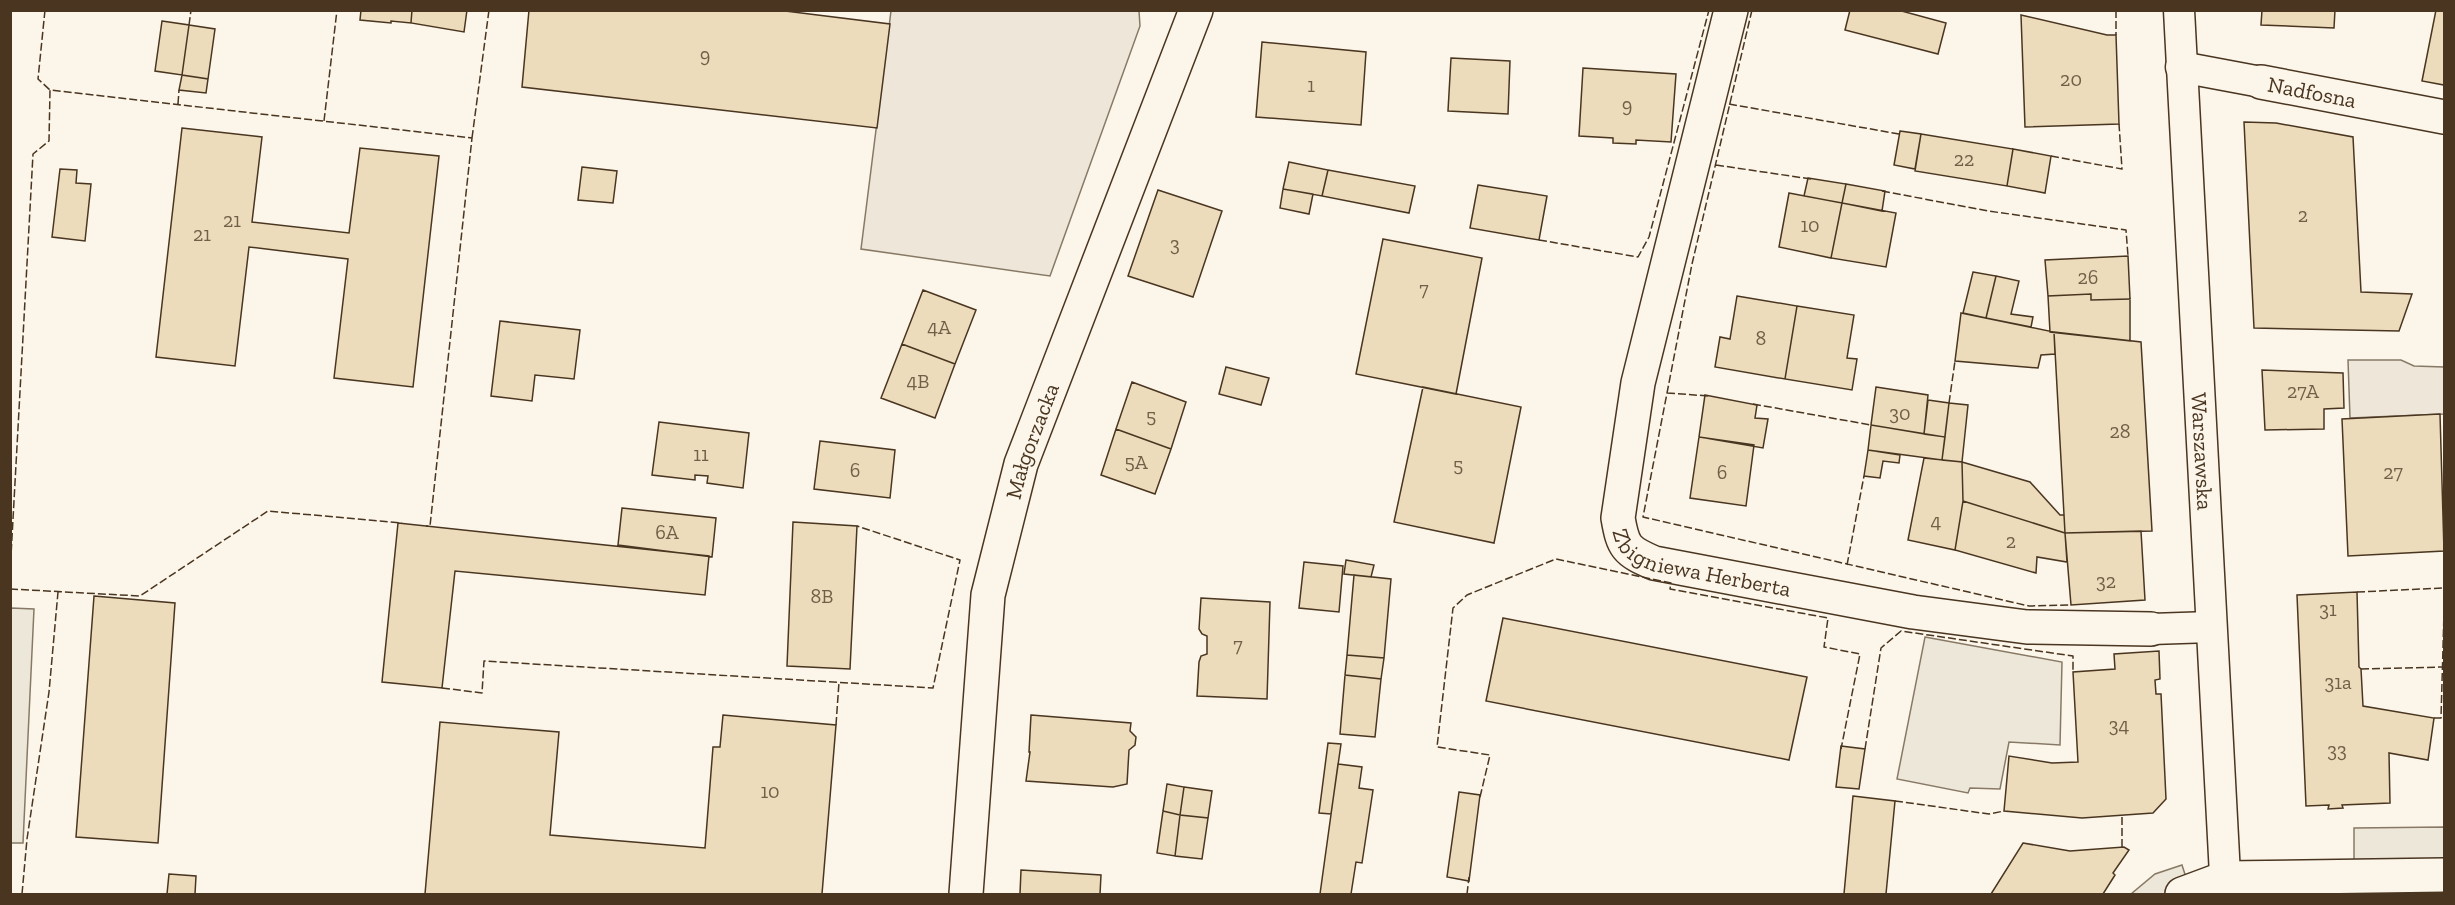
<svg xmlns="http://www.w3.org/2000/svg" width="2455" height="905" font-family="'Zilla Slab',serif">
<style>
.green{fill:#ede6d9;stroke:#887966;stroke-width:1.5}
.parking{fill:#ede7d9;stroke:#887966;stroke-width:1.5}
.building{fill:#ecdcbc;stroke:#4a3520;stroke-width:1.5}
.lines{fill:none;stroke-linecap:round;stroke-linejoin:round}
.pedestrian-casing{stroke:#4a3520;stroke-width:33}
.minor-casing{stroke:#4a3520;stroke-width:36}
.pedestrian{stroke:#fbf6e9;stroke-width:30}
.minor{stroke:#fbf6e9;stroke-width:33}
.fence{stroke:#4a3520;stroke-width:1.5;stroke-dasharray:8 3;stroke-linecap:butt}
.labels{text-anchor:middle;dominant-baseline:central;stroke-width:4.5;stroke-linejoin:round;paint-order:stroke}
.number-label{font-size:20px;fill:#725f47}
.street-label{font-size:22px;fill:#4a3520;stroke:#fbf6e9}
</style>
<rect width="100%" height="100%" fill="#fbf6e9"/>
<path class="green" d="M 891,11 L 1139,11 L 1140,26 L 1050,276 L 861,249 Z
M 2348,360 L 2401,360 L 2414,366 L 2444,367 L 2444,414 L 2350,418 Z"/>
<path class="parking" d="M 11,608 L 34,609 L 23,843 L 11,843 Z
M 1925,637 L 2062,662 L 2060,745 L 2009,742 L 2000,789 L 1970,788 L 1968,793 L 1897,779 Z
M 2444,827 L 2444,894 L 2331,894 L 2331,877 L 2354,876 L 2354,828 Z
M 2182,865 L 2190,890 L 2182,894 L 2131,894 L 2155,874 Z"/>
<path class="building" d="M 361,10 L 412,10 L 411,23 L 391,21 L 391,23 L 360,20 Z
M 412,10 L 467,10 L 464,32 L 411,23 Z
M 529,10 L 777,10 L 890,24 L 877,128 L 522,87 Z
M 1850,10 L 1898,10 L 1946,23 L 1938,54 L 1845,30 Z
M 2262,10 L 2335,10 L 2334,28 L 2261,25 Z
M 2436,10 L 2444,10 L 2444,85 L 2422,81 Z
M 2021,15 L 2107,35 L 2116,35 L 2119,124 L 2025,127 Z
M 162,21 L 189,25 L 182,75 L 155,71 Z
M 189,25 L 215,29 L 208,79 L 182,75 Z
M 1262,42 L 1366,52 L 1361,125 L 1256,117 Z
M 1451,58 L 1510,61 L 1508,114 L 1448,111 Z
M 1583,68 L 1676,74 L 1671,142 L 1636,140 L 1636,144 L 1613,143 L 1613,138 L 1579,136 Z
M 182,75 L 208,79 L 206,93 L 179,90 Z
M 2244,122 L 2276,123 L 2353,137 L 2361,292 L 2412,294 L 2399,331 L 2254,328 Z
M 182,128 L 262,137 L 252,222 L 349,233 L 360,148 L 439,156 L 413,387 L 334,378 L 348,259 L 249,247 L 235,366 L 156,357 Z
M 1900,131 L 1921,134 L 1915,169 L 1894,165 Z
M 1921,134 L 2013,149 L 2007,186 L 1915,171 Z
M 2013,149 L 2051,156 L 2045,193 L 2007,186 Z
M 1289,162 L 1328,170 L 1322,196 L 1283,189 Z
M 582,167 L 617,171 L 613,203 L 578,200 Z
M 60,169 L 77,170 L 76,183 L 91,184 L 85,241 L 52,237 Z
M 1328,170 L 1415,186 L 1409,213 L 1322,196 Z
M 1808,178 L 1846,184 L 1842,203 L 1804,196 Z
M 1846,184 L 1885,191 L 1882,211 L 1842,203 Z
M 1478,185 L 1547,196 L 1539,240 L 1470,228 Z
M 1283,189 L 1313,194 L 1309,214 L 1280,208 Z
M 1158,190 L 1222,211 L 1193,297 L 1128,276 Z
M 1789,193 L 1842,203 L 1831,258 L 1779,247 Z
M 1842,203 L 1896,213 L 1886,267 L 1831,258 Z
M 1383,239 L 1482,258 L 1456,394 L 1356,374 Z
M 2128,256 L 2130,299 L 2091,300 L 2091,294 L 2048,296 L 2045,260 Z
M 1973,272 L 1996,276 L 1986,318 L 1963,313 Z
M 1996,276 L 2019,281 L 2011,314 L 2033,317 L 2031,327 L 1986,318 Z
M 923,290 L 976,310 L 955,364 L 902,344 Z
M 2091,294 L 2091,300 L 2130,299 L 2130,341 L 2050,332 L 2048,296 Z
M 1737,296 L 1797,306 L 1785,379 L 1715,367 L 1720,337 L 1730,339 Z
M 1797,306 L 1854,315 L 1847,358 L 1857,359 L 1852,390 L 1785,379 Z
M 1961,313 L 2054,332 L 2055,354 L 2041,355 L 2038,368 L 1955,361 Z
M 500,321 L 580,330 L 574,379 L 535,375 L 532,401 L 491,396 Z
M 2054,332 L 2141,342 L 2152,531 L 2065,533 Z
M 902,344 L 955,364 L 935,418 L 881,398 Z
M 1226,367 L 1269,378 L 1261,405 L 1219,394 Z
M 2262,370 L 2343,373 L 2344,408 L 2324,409 L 2324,429 L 2265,430 Z
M 1132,382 L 1186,402 L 1171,449 L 1116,429 Z
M 1423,387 L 1521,407 L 1494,543 L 1394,522 Z
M 1876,387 L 1928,395 L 1924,434 L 1871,425 Z
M 1705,395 L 1757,405 L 1755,418 L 1768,419 L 1763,448 L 1699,437 Z
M 1928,400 L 1949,403 L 1945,437 L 1924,434 Z
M 1949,403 L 1968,405 L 1962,462 L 1942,460 Z
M 2440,414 L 2444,551 L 2348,556 L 2342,419 Z
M 659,422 L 749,433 L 743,488 L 707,483 L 708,476 L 695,475 L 695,480 L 652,475 Z
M 1871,425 L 1945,437 L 1942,460 L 1868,450 Z
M 1116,429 L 1171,449 L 1155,494 L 1101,475 Z
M 1699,437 L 1754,445 L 1746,506 L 1690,498 Z
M 820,441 L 895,450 L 890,498 L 814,489 Z
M 1868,450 L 1900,455 L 1899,463 L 1883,461 L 1880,478 L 1864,476 Z
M 1924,458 L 1962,462 L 1963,501 L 1955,550 L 1908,540 Z
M 1962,462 L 2030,482 L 2060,515 L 2064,515 L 2065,533 L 1963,501 Z
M 1963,501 L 2065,533 L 2067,562 L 2037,557 L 2036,573 L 1955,550 Z
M 622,508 L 716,518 L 712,557 L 618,545 Z
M 793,522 L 857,526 L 850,669 L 787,666 Z
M 398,523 L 709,556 L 705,595 L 455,571 L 442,688 L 382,682 Z
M 2141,531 L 2145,600 L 2071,605 L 2065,533 Z
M 1346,560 L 1374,565 L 1371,577 L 1344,574 Z
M 1304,562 L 1343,566 L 1339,612 L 1299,608 Z
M 1354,575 L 1391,579 L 1384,658 L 1347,655 Z
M 2357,592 L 2359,667 L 2361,669 L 2363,706 L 2434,718 L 2428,760 L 2389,753 L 2390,803 L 2342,805 L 2343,808 L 2328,809 L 2329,805 L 2306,806 L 2297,595 Z
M 94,596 L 175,603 L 158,843 L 76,837 Z
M 1201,598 L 1270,602 L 1267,699 L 1197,696 L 1199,662 L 1201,656 L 1207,654 L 1207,636 L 1202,634 L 1199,629 Z
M 1503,618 L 1807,677 L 1789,760 L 1486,701 Z
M 2159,651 L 2160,679 L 2155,680 L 2156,694 L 2161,694 L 2166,799 L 2153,813 L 2082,818 L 2004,811 L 2009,756 L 2052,763 L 2078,762 L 2073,672 L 2115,669 L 2114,654 Z
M 1347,655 L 1384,658 L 1381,679 L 1345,675 Z
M 1345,675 L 1381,679 L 1375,737 L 1340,734 Z
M 723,715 L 836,725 L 822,894 L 425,894 L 440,722 L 559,732 L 550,835 L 705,848 L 713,747 L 720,747 Z
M 1031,715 L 1131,723 L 1130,731 L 1136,737 L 1135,745 L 1129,750 L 1127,784 L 1113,787 L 1026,781 L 1030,752 L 1029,752 Z
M 1328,743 L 1341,744 L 1331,814 L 1319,813 Z
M 1841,746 L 1865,749 L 1859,789 L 1836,787 Z
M 1338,764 L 1362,767 L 1359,788 L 1373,790 L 1362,863 L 1356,862 L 1351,894 L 1320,894 Z
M 1167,784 L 1184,787 L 1180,815 L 1163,811 Z
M 1184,787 L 1212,791 L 1208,818 L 1180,815 Z
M 1459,792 L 1480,795 L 1469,881 L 1447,877 Z
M 1853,796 L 1895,801 L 1886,894 L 1844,894 Z
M 1163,811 L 1180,815 L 1175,856 L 1157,853 Z
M 1180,815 L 1208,818 L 1202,859 L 1175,856 Z
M 2023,843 L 2070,851 L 2124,847 L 2129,850 L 2113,873 L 2115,875 L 2103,894 L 1991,894 Z
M 1021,870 L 1101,875 L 1100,894 L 1020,894 Z
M 169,874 L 196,876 L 195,894 L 167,894 Z"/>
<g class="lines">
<defs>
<g id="pedestrian">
<path id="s1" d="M 2179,10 L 2226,894"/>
<path d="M 2181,67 L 2261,82"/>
<path d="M 2151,629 L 2211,627"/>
</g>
<g id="minor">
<path id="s2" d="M 1731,10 L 1638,383 L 1618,518 C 1623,547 1626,551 1654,563 L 1913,612 L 2027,627 L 2151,629"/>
<path id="s3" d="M 2261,82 L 2444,117"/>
<path id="s4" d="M 966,894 L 988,595 L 1021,464 L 1196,10"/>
<path d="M 2182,894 L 2225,878 L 2444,875"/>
</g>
</defs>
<use href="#pedestrian" class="pedestrian-casing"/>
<use href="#minor" class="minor-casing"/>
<use href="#pedestrian" class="pedestrian"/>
<use href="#minor" class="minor"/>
<path class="fence" d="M 45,10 L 38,79 L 50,90
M 1752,10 L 1692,264 L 1643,517 L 2029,606 L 2071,605
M 2116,10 L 2116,35
M 189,25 L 191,10
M 178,104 L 179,90
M 1729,104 L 1899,134
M 324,121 L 337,10
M 472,138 L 489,10
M 2051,156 L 2122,169 L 2119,124
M 1716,165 L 1811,179
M 1882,191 L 1988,211 L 2126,230 L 2128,256
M 1539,240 L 1638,257 L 1649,237 L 1709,10
M 1667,393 L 1709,396
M 1949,403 L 1955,361
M 1753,404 L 1871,425
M 1847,565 L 1864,476
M 10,574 L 33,154 L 49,141 L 50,90 L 472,138 L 430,526 L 426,526
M 10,589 L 140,596 L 268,511 L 402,523
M 2357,592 L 2444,588
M 2361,669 L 2443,667
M 442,688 L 482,693 L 484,661 L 933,688 L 960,560 L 857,526
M 2434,718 L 2441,718 L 2444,612
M 836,725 L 839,682
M 1865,749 L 1881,648 L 1901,631 L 2073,656 L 2073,672
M 1480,797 L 1490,755 L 1437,747 L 1453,608 L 1467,595 L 1556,559 L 1671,583 L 1670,589 L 1828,618 L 1824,647 L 1860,654 L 1841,749
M 1895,801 L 1989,814 L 2004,811
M 2122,847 L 2122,815
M 22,894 L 27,839 L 49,692 L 58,592
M 1467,894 L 1469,877"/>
</g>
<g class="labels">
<g class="number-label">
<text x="705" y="55">9</text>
<text x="2071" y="79">20</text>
<text x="1311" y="85">1</text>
<text x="1627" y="105">9</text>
<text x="1964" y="159">22</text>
<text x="2303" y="215">2</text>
<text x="232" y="220">21</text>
<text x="1810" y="225">10</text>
<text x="202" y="234">21</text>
<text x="1175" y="244">3</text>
<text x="2088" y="277">26</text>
<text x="1424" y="289">7</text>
<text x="939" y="327">4A</text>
<text x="1761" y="338">8</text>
<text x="918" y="381">4B</text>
<text x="2303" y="391">27A</text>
<text x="1900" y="413">30</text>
<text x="1151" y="416">5</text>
<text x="2120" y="431">28</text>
<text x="701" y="454">11</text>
<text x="1136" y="462">5A</text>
<text x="1458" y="465">5</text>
<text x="855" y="470">6</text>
<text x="1722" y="472">6</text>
<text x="2393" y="472">27</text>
<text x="1936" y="521">4</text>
<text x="667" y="532">6A</text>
<text x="2011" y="541">2</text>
<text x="2106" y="581">32</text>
<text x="822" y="596">8B</text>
<text x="2328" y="609">31</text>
<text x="1238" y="645">7</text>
<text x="2338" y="682">31a</text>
<text x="2119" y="725">34</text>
<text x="2337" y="750">33</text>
<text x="770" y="791">10</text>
</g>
<g class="street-label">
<text stroke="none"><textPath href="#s3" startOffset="52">Nadfosna</textPath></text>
<text stroke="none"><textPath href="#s4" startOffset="460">Małgorzacka</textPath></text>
<text stroke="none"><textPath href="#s1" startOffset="442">Warszawska</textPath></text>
<text stroke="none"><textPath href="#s2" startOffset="627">Zbigniewa Herberta</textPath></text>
</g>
</g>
<rect width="2455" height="905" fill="none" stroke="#4a3520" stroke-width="24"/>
</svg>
